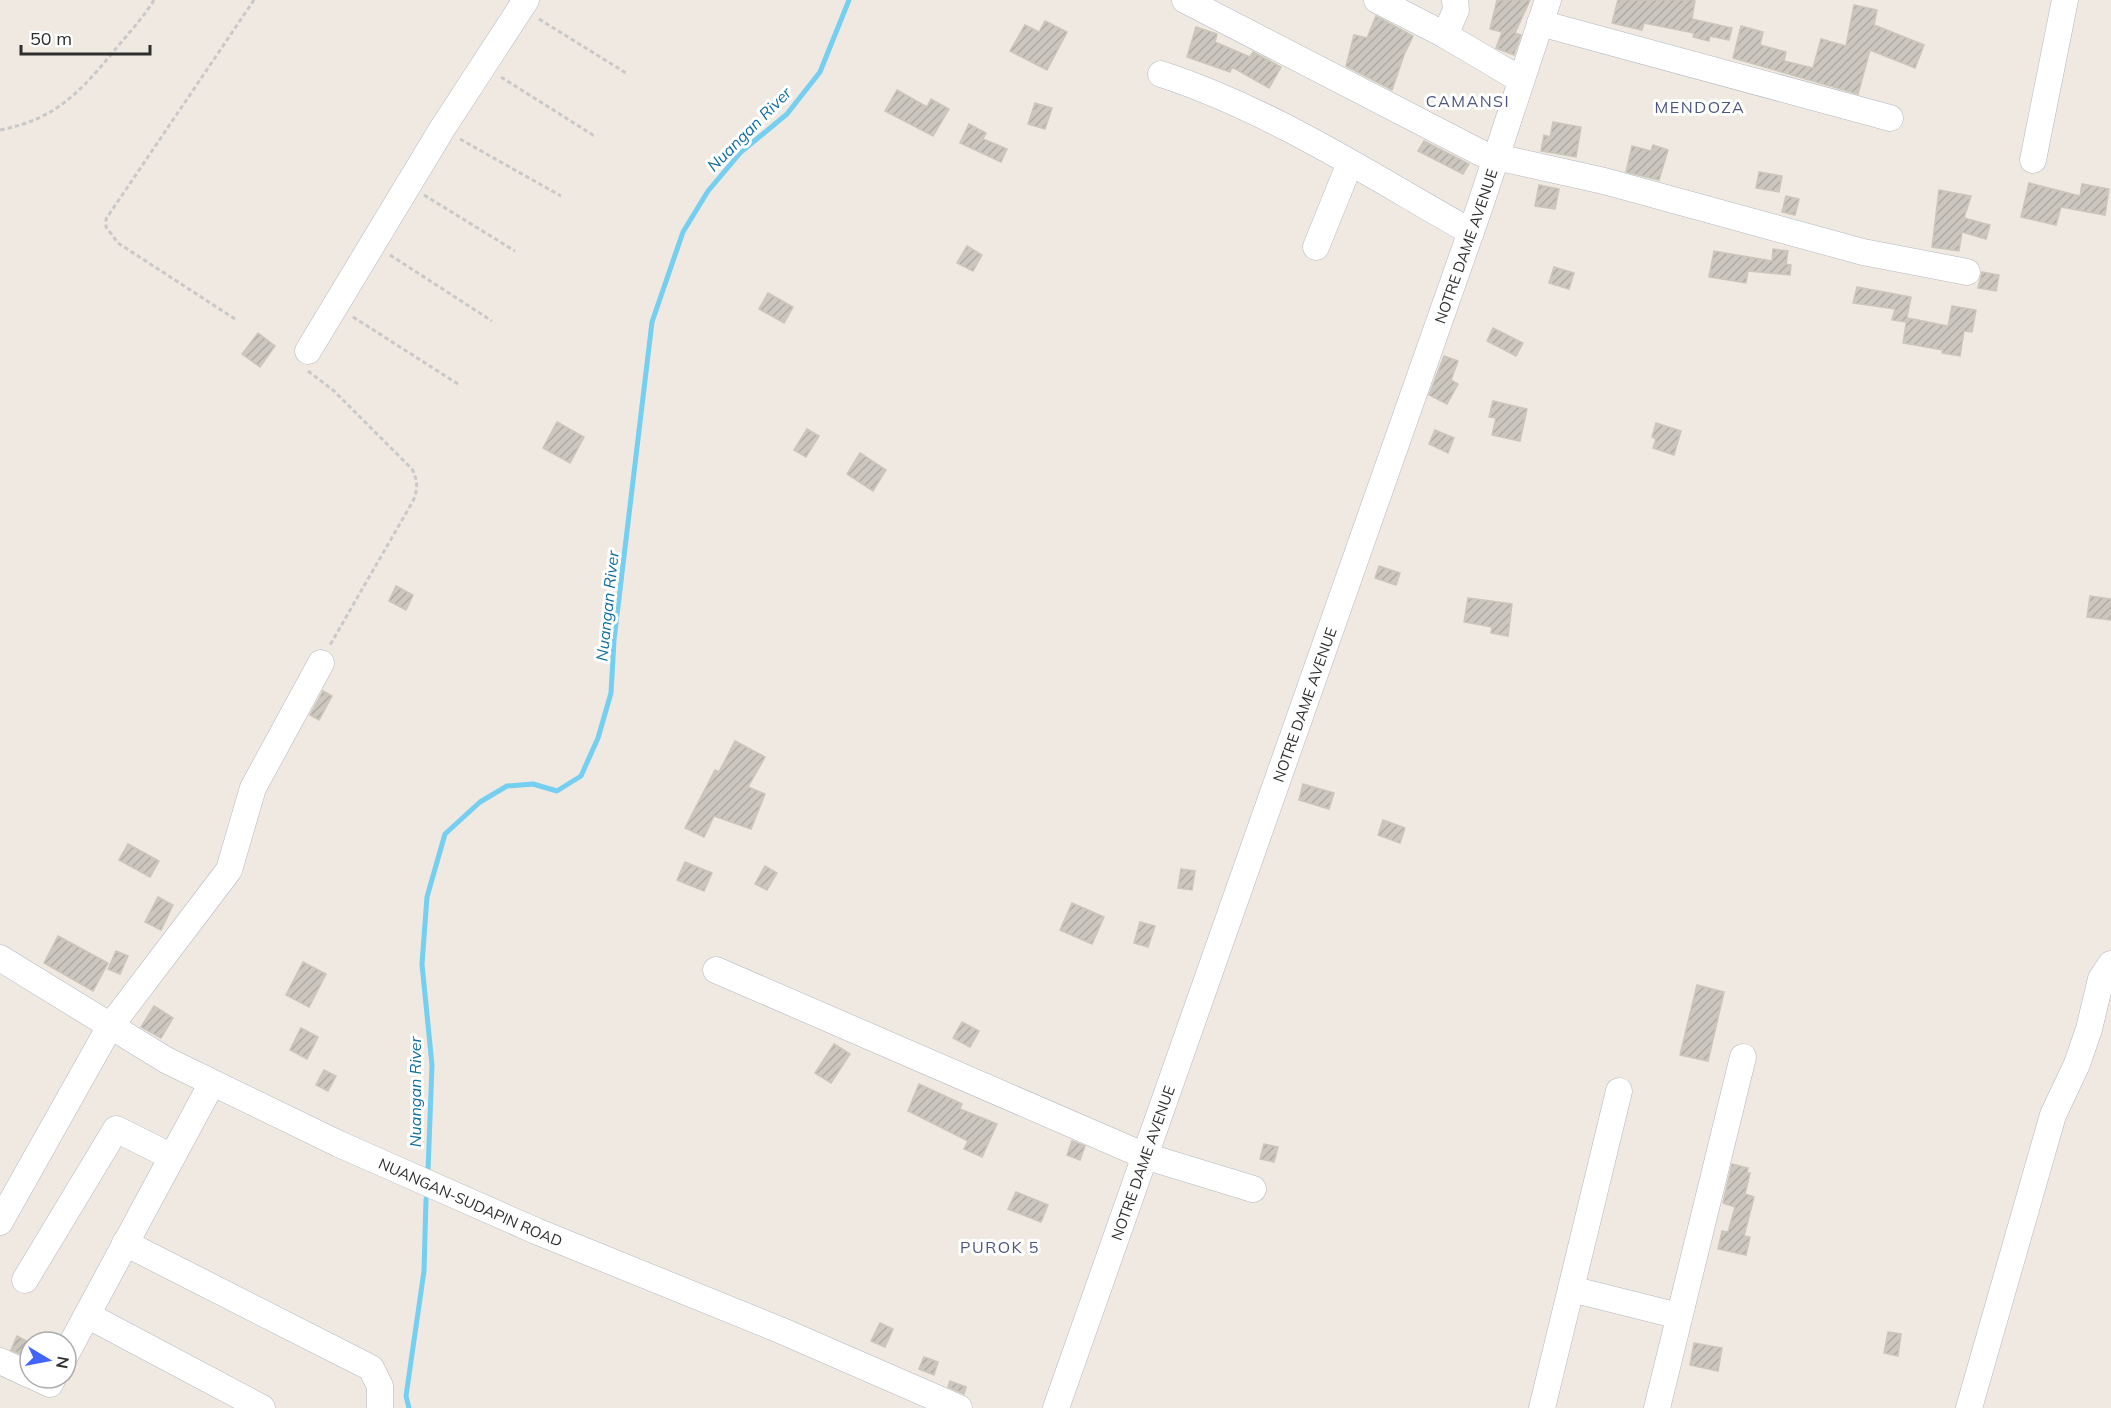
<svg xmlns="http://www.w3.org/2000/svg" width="2111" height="1408" font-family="Mulish,sans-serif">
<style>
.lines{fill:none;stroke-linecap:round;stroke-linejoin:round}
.stream{stroke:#75cff0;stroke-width:5}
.building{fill:url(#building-hatch);stroke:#cbc5ba;stroke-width:1.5}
.minor-casing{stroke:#b4b7c1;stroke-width:27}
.path{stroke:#c9c9c9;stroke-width:3;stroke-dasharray:4.5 3;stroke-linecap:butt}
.minor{stroke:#fff;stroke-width:26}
.labels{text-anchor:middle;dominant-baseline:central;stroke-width:6;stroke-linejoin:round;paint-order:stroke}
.street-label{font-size:15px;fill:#2e2e2e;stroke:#fff}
.neighbourhood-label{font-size:16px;letter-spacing:1.5px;fill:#4d5680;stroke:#fff}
.water-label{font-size:16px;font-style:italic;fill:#0d6fa3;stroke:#fff}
</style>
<defs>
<pattern id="building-hatch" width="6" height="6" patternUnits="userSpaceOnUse" patternTransform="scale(1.5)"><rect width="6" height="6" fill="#cbc7bf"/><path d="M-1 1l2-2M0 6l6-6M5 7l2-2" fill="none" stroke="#afaba4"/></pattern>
</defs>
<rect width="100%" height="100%" fill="#efe9e1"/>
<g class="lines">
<path class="stream" d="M 428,1171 L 432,1065 L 422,964 L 427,897 L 445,834 L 480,802 L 507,786 L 533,784 L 557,791 L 581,776 L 598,738 L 611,693 L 614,640 L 652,322 L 683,232 L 708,191 L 741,152 L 787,114 L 820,72 L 849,0
M 409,1408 L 406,1396 L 424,1271 L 426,1199"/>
</g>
<path class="building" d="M 1497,0 L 1530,0 L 1515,33 L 1521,35 L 1514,55 L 1496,48 L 1502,32 L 1490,29 Z
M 1618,0 L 1695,0 L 1692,19 L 1732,28 L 1729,40 L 1710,36 L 1709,41 L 1693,37 L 1694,33 L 1644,23 L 1642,30 L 1612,23 Z
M 1854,5 L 1877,10 L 1874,25 L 1924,45 L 1915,68 L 1870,50 L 1858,94 L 1733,58 L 1741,26 L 1763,32 L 1760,45 L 1786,52 L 1784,61 L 1813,68 L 1821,39 L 1846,46 Z
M 1376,16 L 1413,36 L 1404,55 L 1392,90 L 1346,66 L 1354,35 L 1367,38 Z
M 1045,21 L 1067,32 L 1047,70 L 1010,51 L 1025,25 L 1039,32 Z
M 1196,27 L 1217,34 L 1215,42 L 1250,57 L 1253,52 L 1281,67 L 1269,88 L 1232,67 L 1230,72 L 1187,57 Z
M 897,90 L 927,107 L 931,99 L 949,109 L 933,136 L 885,111 Z
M 1035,103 L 1052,108 L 1045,129 L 1028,124 Z
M 1553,122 L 1581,127 L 1576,157 L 1541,151 L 1544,135 L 1550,137 Z
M 969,124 L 986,133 L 983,139 L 1007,149 L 1001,162 L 960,143 Z
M 1424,141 L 1469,164 L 1463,174 L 1418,151 Z
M 1653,145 L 1668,150 L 1659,180 L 1626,172 L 1632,146 L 1651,151 Z
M 1759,172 L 1782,176 L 1779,192 L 1756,188 Z
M 2029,183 L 2080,196 L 2082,184 L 2109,189 L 2105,215 L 2061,207 L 2056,225 L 2021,217 Z
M 1539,185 L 1559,189 L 1555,209 L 1535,206 Z
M 1939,190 L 1971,196 L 1964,218 L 1990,225 L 1986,239 L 1962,232 L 1959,251 L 1932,247 Z
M 1786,196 L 1799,199 L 1795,215 L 1782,212 Z
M 967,246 L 982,255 L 973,271 L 957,263 Z
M 1773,249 L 1788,251 L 1786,264 L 1791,265 L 1790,275 L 1748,271 L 1746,283 L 1709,277 L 1714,251 L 1772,261 Z
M 1554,267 L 1574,273 L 1569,289 L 1549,283 Z
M 1982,272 L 1999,275 L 1996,291 L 1978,288 Z
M 1857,287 L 1911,297 L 1906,322 L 1892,320 L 1895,309 L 1853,303 Z
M 768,293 L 793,307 L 784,323 L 759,309 Z
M 1952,306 L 1976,310 L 1972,332 L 1964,331 L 1960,356 L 1942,353 L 1943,350 L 1903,343 L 1907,318 L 1948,326 Z
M 1493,328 L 1523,343 L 1516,356 L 1487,341 Z
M 258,333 L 275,346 L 260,367 L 242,354 Z
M 1444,356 L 1458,361 L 1451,380 L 1458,384 L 1447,404 L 1429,395 Z
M 1493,401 L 1527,409 L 1520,441 L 1492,435 L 1496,418 L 1489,417 Z
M 557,422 L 584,437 L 570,463 L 543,448 Z
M 1656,423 L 1681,431 L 1674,455 L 1653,448 L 1656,439 L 1652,437 Z
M 807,429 L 819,436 L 806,457 L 794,450 Z
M 1435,430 L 1454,438 L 1448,453 L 1429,444 Z
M 860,453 L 886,470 L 873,491 L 847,474 Z
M 1379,566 L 1400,573 L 1396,585 L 1375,578 Z
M 396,586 L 413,595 L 406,610 L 389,601 Z
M 2090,596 L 2111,599 L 2111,620 L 2087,617 Z
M 1468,598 L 1512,604 L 1508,636 L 1491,633 L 1492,627 L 1464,622 Z
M 323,691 L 332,696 L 319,720 L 310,715 Z
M 735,741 L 765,757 L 748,787 L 765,794 L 751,829 L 714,816 L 704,837 L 685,828 L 715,770 L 719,772 Z
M 1303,784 L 1334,793 L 1329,809 L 1299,800 Z
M 1383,820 L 1405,828 L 1400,843 L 1378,835 Z
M 128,844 L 159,861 L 150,877 L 119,860 Z
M 685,862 L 712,873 L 704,891 L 677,880 Z
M 765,866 L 777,873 L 767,890 L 755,884 Z
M 1181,869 L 1195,871 L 1192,890 L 1178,888 Z
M 158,897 L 173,905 L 161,930 L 145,922 Z
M 1072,903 L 1104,917 L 1092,944 L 1060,930 Z
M 1140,922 L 1155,926 L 1148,947 L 1134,943 Z
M 58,936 L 108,963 L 93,991 L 44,963 Z
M 116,951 L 128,956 L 120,974 L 108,969 Z
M 303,962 L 326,974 L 309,1007 L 286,995 Z
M 1697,985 L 1724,992 L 1708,1061 L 1680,1055 Z
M 154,1006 L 173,1018 L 161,1038 L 141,1027 Z
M 962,1022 L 979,1031 L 970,1047 L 953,1038 Z
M 301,1028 L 318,1037 L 307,1059 L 290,1050 Z
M 834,1044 L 850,1054 L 831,1083 L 815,1073 Z
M 324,1070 L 336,1076 L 328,1091 L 316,1085 Z
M 919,1084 L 962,1104 L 960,1109 L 997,1124 L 982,1157 L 964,1149 L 968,1141 L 908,1111 Z
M 1072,1141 L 1085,1146 L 1080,1160 L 1067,1155 Z
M 1264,1144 L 1278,1147 L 1274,1162 L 1260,1159 Z
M 1732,1164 L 1748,1168 L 1747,1173 L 1750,1173 L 1745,1194 L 1754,1197 L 1744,1236 L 1750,1237 L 1746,1255 L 1718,1249 L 1722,1231 L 1728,1232 L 1735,1207 L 1723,1203 Z
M 1016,1192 L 1048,1205 L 1041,1222 L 1008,1209 Z
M 880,1323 L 893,1329 L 885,1347 L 871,1341 Z
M 1888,1332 L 1901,1334 L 1898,1356 L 1884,1353 Z
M 17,1336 L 30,1343 L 30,1358 L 11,1350 Z
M 1694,1343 L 1722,1348 L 1718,1371 L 1690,1365 Z
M 924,1357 L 938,1362 L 934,1375 L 919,1369 Z
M 950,1381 L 966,1387 L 964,1394 L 948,1387 Z"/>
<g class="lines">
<defs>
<g id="minor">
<path d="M 1185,0 L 1483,154 L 1604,181 L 1863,252 L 1967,272"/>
<path d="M 1377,0 L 1445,35 L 1521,80"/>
<path d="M 1540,23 L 1890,118"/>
<path d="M 1445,35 L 1456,10 L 1455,0"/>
<path d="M 1161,74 C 1271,110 1370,175 1471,232"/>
<path d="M 2033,160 L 2065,0"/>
<path d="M 1316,247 L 1350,163"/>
<path d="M 308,351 L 442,129 L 526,0"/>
<path id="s1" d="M 0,958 L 166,1060 L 339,1144 L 536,1231 L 780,1330 L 959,1408"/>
<path d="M 716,970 L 1145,1156 L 1253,1189"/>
<path d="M 0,1222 L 109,1028 L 229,870 L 253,788 L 321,663"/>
<path d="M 125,1243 L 371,1368 L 380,1386 L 380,1408"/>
<path d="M 25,1280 L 116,1129 L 172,1157"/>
<path d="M 1571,1289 L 1679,1316"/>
<path d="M 87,1315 L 262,1408"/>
<path d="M 66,1354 L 212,1083"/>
<path d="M 0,1361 L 30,1375"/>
<path d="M 37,1378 L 50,1384 L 53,1378"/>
<path id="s2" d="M 1056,1408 L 1480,206 L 1548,0"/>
<path d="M 1542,1408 L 1619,1091"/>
<path d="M 1657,1408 L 1743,1057"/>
<path d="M 1969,1408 L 2053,1115 L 2077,1064 L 2089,1029 L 2101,979 L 2111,964"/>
</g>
</defs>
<use href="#minor" class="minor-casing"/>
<path class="path" d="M 539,19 L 626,73
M 501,77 L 596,137
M 0,130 C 56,119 79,93 114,51 C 128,34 143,18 154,0
M 460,139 L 561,196
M 424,195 L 515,251
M 390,255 L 492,321
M 353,317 L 458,384
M 235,319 L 118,243 L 106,227 L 106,219 L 254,0
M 308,371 L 334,391 L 412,469 C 418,481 418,489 413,501 L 330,645"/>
<use href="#minor" class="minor"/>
</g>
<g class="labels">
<g class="street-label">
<text stroke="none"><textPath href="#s2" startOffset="1232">NOTRE DAME AVENUE</textPath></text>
<text stroke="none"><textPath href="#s2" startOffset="746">NOTRE DAME AVENUE</textPath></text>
<text stroke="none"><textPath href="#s2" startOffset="260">NOTRE DAME AVENUE</textPath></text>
<text stroke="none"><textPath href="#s1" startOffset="531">NUANGAN-SUDAPIN ROAD</textPath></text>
</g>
<g class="neighbourhood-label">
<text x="1468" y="101">CAMANSI</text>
<text x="1700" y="107">MENDOZA</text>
<text x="1000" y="1247">PUROK 5</text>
</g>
<g class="water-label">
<text transform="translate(749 129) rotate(-45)">Nuangan River</text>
<text transform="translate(607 606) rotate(-84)">Nuangan River</text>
<text transform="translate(415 1092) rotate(-90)">Nuangan River</text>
</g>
</g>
<g transform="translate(48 1360) rotate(100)"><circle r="28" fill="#ffffff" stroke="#ababab" stroke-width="1.5"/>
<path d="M0-4.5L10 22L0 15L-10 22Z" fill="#4264fb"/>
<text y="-9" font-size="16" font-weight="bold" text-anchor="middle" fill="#2e2e2e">N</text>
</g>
<path d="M21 45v9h129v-9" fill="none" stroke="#2e2e2e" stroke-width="3"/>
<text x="30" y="45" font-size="18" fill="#2e2e2e" stroke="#ffffff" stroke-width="4.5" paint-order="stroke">50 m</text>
</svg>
